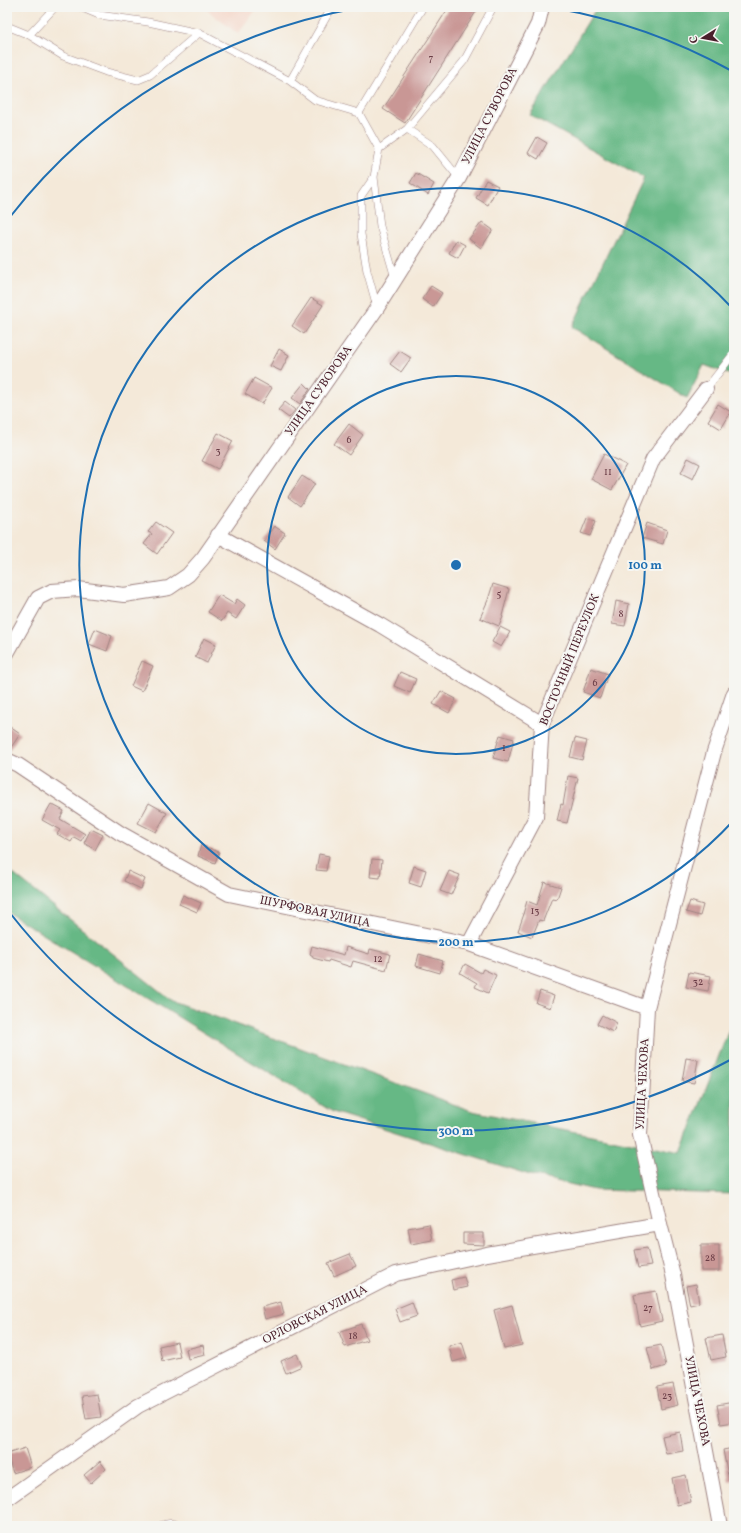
<svg xmlns="http://www.w3.org/2000/svg" width="741" height="1533" font-family="Vollkorn,serif">
<style>
.built{fill:#f5d2c2}
.forest{fill:#66b885;stroke:#586c58}
.building{fill:#c99795}
.lines{fill:none;stroke-linecap:round;stroke-linejoin:round}
.service-casing{stroke:#9f8482;stroke-width:8}
.minor-casing{stroke:#9f8482;stroke-width:16}
.service{stroke:#fff;stroke-width:7}
.minor{stroke:#fff;stroke-width:14}
.ring{fill:none;stroke:#1f6fb2;stroke-width:2}
.labels{text-anchor:middle;dominant-baseline:central;stroke-width:4;stroke-linejoin:round;paint-order:stroke}
.number-label{font-size:10px;fill:#6a3d46}
.street-label{font-size:12px;fill:#4a1f2b;stroke:#f6f6f2}
.centre{fill:#1f6fb2;stroke:#f6f6f2;stroke-width:2}
.ring-label{font-size:12px;text-anchor:middle;font-weight:bold;fill:#1f6fb2;stroke:#f6f6f2;stroke-width:4;stroke-linejoin:round;paint-order:stroke}
</style>
<rect width="100%" height="100%" fill="#f6f6f2"/>
<filter id="ink" filterUnits="userSpaceOnUse"><feTurbulence type="fractalNoise" baseFrequency=".025" numOctaves="2"/><feDisplacementMap in="SourceGraphic" scale="8" xChannelSelector="R" yChannelSelector="G"/><feConvolveMatrix kernelMatrix="1 2 1 2 8 2 1 2 1" color-interpolation-filters="sRGB"/></filter>
<filter id="wash" filterUnits="userSpaceOnUse"><feTurbulence type="fractalNoise" baseFrequency=".012" numOctaves="4" result="noise"/><feDisplacementMap in="SourceGraphic" scale="16" xChannelSelector="R" yChannelSelector="G"/><feGaussianBlur stdDeviation="0.9" result="paint"/><feColorMatrix in="noise" values="0 0 0 0 0 0 0 0 0 0 0 0 0 0 0 0 0 1.4 0 .05"/><feComposite in="paint" operator="in"/></filter>
<g filter="url(#wash)">
<rect width="100%" height="100%" fill="#f4e9d9"/>
<path class="built" d="M 203,7 L 258,7 L 238,34 Z"/>
<path class="forest" d="M 597,7 L 734,7 L 734,376 L 704,365 L 687,398 L 572,327 L 644,178 L 530,115 Z
M 7,869 L 172,1001 L 472,1111 L 681,1153 L 732,1022 L 734,1022 L 734,1194 L 595,1190 L 530,1175 L 333,1112 L 7,912 Z"/>
<g id="blocks">
<path class="building" d="M 449,7 L 479,7 L 405,123 L 383,109 Z
M 537,137 L 547,143 L 538,159 L 528,153 Z
M 416,173 L 434,184 L 428,195 L 410,183 Z
M 486,180 L 498,186 L 488,205 L 476,198 Z
M 482,222 L 493,230 L 481,248 L 469,239 Z
M 456,240 L 465,245 L 458,258 L 449,253 Z
M 431,286 L 442,293 L 433,307 L 422,299 Z
M 311,298 L 323,305 L 304,334 L 292,326 Z
M 279,349 L 289,355 L 281,371 L 270,366 Z
M 400,351 L 411,358 L 401,372 L 390,364 Z
M 254,378 L 272,388 L 262,404 L 245,394 Z
M 304,383 L 310,389 L 300,404 L 292,398 Z
M 285,402 L 295,410 L 289,418 L 278,410 Z
M 718,404 L 731,412 L 721,429 L 708,421 Z
M 349,424 L 363,435 L 349,455 L 334,444 Z
M 218,433 L 233,441 L 218,469 L 202,461 Z
M 604,454 L 626,465 L 612,490 L 591,479 Z
M 688,458 L 700,464 L 693,479 L 681,473 Z
M 302,476 L 315,484 L 300,506 L 288,497 Z
M 587,518 L 596,521 L 590,536 L 581,533 Z
M 156,522 L 172,533 L 157,554 L 144,544 L 152,534 L 148,532 Z
M 647,523 L 667,530 L 663,544 L 642,538 Z
M 274,526 L 285,533 L 275,549 L 264,541 Z
M 493,584 L 509,589 L 502,616 L 503,617 L 499,626 L 480,618 L 488,600 Z
M 219,595 L 234,604 L 237,599 L 245,605 L 236,619 L 227,613 L 222,621 L 208,612 Z
M 616,601 L 629,604 L 625,626 L 612,624 Z
M 500,627 L 510,632 L 501,647 L 492,642 Z
M 95,629 L 112,636 L 107,651 L 89,644 Z
M 204,638 L 216,644 L 207,663 L 195,657 Z
M 142,661 L 153,666 L 142,691 L 131,686 Z
M 591,668 L 608,674 L 600,698 L 583,692 Z
M 400,672 L 416,679 L 410,693 L 394,686 Z
M 441,691 L 456,699 L 449,713 L 433,704 Z
M 7,725 L 20,734 L 8,752 L 7,752 Z
M 500,735 L 514,739 L 508,762 L 493,758 Z
M 575,738 L 587,741 L 582,760 L 570,757 Z
M 568,776 L 578,778 L 567,823 L 557,821 L 561,804 L 563,805 Z
M 149,803 L 167,813 L 156,832 L 138,823 Z
M 51,804 L 64,811 L 60,819 L 85,834 L 81,841 L 74,837 L 71,842 L 57,834 L 60,830 L 42,820 Z
M 91,829 L 103,835 L 95,850 L 84,843 Z
M 201,845 L 219,852 L 215,863 L 198,856 Z
M 319,854 L 329,856 L 326,871 L 316,870 Z
M 372,859 L 382,860 L 380,878 L 370,877 Z
M 414,866 L 426,870 L 421,887 L 409,883 Z
M 128,871 L 145,879 L 141,889 L 124,881 Z
M 449,871 L 460,875 L 451,895 L 440,891 Z
M 544,882 L 561,887 L 557,899 L 552,898 L 543,921 L 539,920 L 532,937 L 518,931 L 524,914 L 523,914 L 527,901 L 537,905 Z
M 183,895 L 201,903 L 197,912 L 179,904 Z
M 690,901 L 703,905 L 700,916 L 686,912 Z
M 312,946 L 344,955 L 346,947 L 369,954 L 370,949 L 390,954 L 386,970 L 353,961 L 351,967 L 329,960 L 328,962 L 313,958 L 313,956 L 310,954 Z
M 419,954 L 443,961 L 440,973 L 416,966 Z
M 465,964 L 481,973 L 483,969 L 496,975 L 488,993 L 475,987 L 477,983 L 460,973 Z
M 689,972 L 711,976 L 708,991 L 686,987 Z
M 540,991 L 554,996 L 550,1008 L 536,1003 Z
M 602,1015 L 617,1023 L 613,1032 L 597,1024 Z
M 686,1058 L 698,1060 L 694,1083 L 682,1081 Z
M 429,1224 L 432,1240 L 411,1244 L 408,1228 Z
M 463,1233 L 484,1233 L 484,1245 L 463,1244 Z
M 701,1245 L 719,1245 L 719,1271 L 701,1271 Z
M 647,1248 L 651,1266 L 638,1268 L 634,1250 Z
M 350,1254 L 356,1266 L 334,1276 L 328,1263 Z
M 464,1277 L 467,1287 L 453,1290 L 451,1280 Z
M 696,1284 L 699,1303 L 690,1305 L 686,1286 Z
M 656,1291 L 662,1321 L 640,1326 L 634,1295 Z
M 281,1302 L 284,1314 L 265,1319 L 262,1307 Z
M 412,1302 L 417,1316 L 400,1322 L 395,1309 Z
M 512,1305 L 522,1345 L 504,1349 L 494,1310 Z
M 361,1324 L 367,1340 L 345,1347 L 339,1332 Z
M 722,1335 L 726,1357 L 711,1360 L 706,1338 Z
M 177,1342 L 180,1357 L 162,1361 L 159,1346 Z
M 462,1342 L 467,1358 L 453,1362 L 449,1346 Z
M 203,1345 L 205,1355 L 188,1359 L 186,1349 Z
M 661,1345 L 666,1366 L 653,1370 L 647,1348 Z
M 297,1354 L 302,1366 L 286,1373 L 281,1361 Z
M 673,1384 L 678,1405 L 661,1409 L 657,1387 Z
M 97,1394 L 101,1417 L 86,1419 L 82,1396 Z
M 734,1402 L 734,1422 L 721,1424 L 717,1405 Z
M 680,1432 L 683,1451 L 666,1454 L 662,1436 Z
M 25,1448 L 31,1467 L 13,1473 L 7,1454 Z
M 734,1448 L 734,1480 L 729,1481 L 723,1450 Z
M 100,1461 L 106,1469 L 91,1483 L 84,1475 Z
M 686,1475 L 691,1502 L 677,1505 L 672,1478 Z"/>
</g>
</g>
<g filter="url(#ink)">
<use href="#blocks" fill-opacity="0" stroke="#9f8482" stroke-width="1"/>
<g class="lines">
<defs>
<path id="service" d="M 80,7 L 99,15 L 148,22 L 199,33 L 290,81 L 315,100 L 359,113 L 379,149
M 7,26 L 29,35 L 63,56 L 106,72 L 138,80 L 150,75 L 199,33
M 29,35 L 55,7
M 290,81 L 332,7
M 359,113 L 423,7
M 407,129 L 433,146 L 459,178
M 374,177 L 361,196 L 361,234 L 367,271 L 377,307
M 395,278 L 380,226 L 374,177 L 379,149 L 407,129 L 464,61 L 493,7
M 706,389 L 734,353
M 160,1526 C 167,1523 172,1522 179,1526"/>
<path id="minor" d="M 218,535 L 380,625 L 542,724
M 7,653 L 38,598 L 52,591 L 78,589 L 124,595 L 169,588 L 188,575 L 203,558 L 377,308 L 459,178 L 538,24 L 542,7
M 7,760 L 18,765 L 120,833 L 229,894 L 469,944 L 647,1008
M 469,944 L 536,817 L 542,724 L 653,459 L 706,389
M 7,1499 L 138,1406 L 396,1274 L 487,1254 L 660,1224
M 720,1526 L 673,1275 L 660,1224 L 640,1135 L 647,1008 L 714,752 L 734,693"/>
</defs>
<use href="#service" class="service-casing"/>
<use href="#minor" class="minor-casing"/>
<use href="#service" class="service"/>
<use href="#minor" class="minor"/>
</g>
</g>
<g class="ring">
<circle cx="456" cy="565" r="189"/>
<path d="M734 820A377 377 0 1 1 734 310"/>
<path d="M730 1060A566 566 0 0 1 10 913M10 217A566 566 0 0 1 358 8M554 8A566 566 0 0 1 730 70"/>
</g>
<g class="labels">
<g class="number-label">
<text x="431" y="58">7</text>
<text x="349" y="440">6</text>
<text x="218" y="451">3</text>
<text x="608" y="472">11</text>
<text x="499" y="594">5</text>
<text x="621" y="614">8</text>
<text x="595" y="683">6</text>
<text x="504" y="748">1</text>
<text x="535" y="911">13</text>
<text x="378" y="959">12</text>
<text x="698" y="982">32</text>
<text x="710" y="1258">28</text>
<text x="648" y="1308">27</text>
<text x="353" y="1336">18</text>
<text x="667" y="1396">23</text>
</g>
<g class="street-label">
<text transform="translate(490 116) rotate(-63)">УЛИЦА СУВОРОВА</text>
<text transform="translate(319 391) rotate(-55)">УЛИЦА СУВОРОВА</text>
<text transform="translate(570 660) rotate(-68)">ВОСТОЧНЫЙ ПЕРЕУЛОК</text>
<text transform="translate(315 912) rotate(12)">ШУРФОВАЯ УЛИЦА</text>
<text transform="translate(643 1084) rotate(-87)">УЛИЦА ЧЕХОВА</text>
<text transform="translate(315 1315) rotate(-27)">ОРЛОВСКАЯ УЛИЦА</text>
<text transform="translate(697 1401) rotate(79)">УЛИЦА ЧЕХОВА</text>
</g>
</g>
<circle cx="456" cy="565" r="6" class="centre"/>
<g class="ring-label">
<text x="645" y="569">100 m</text>
<text x="456" y="946">200 m</text>
<text x="456" y="1135">300 m</text>
</g>
<rect width="741" height="1533" fill="none" stroke="#f6f6f2" stroke-width="24"/>
<g transform="translate(703 38) rotate(259)" stroke="#f6f6f2" stroke-width="3" paint-order="stroke">
<path d="M0-3L7 15L0 10L-7 15Z" fill="#4a1f2b"/>
<text y="-6" font-size="11" font-weight="bold" text-anchor="middle" fill="#4a1f2b">С</text>
</g>
</svg>
